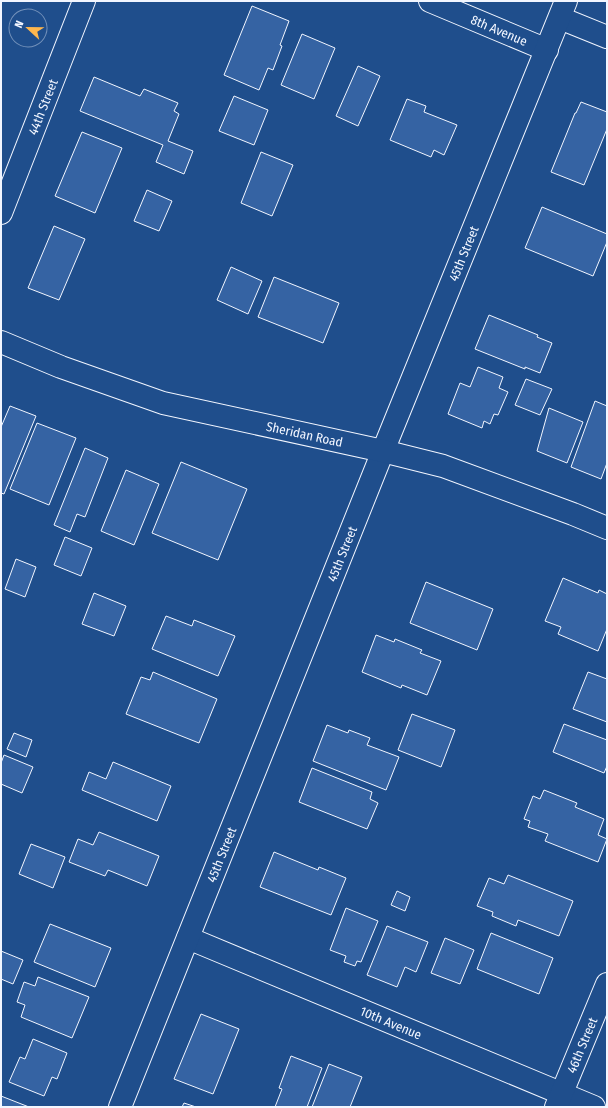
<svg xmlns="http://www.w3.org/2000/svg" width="608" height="1108" font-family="'Fira Sans Condensed',sans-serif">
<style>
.building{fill:#3563a3;stroke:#f2f6ff}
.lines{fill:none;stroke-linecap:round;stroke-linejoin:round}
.minor-casing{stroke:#f2f6ff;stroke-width:24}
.primary-casing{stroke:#f2f6ff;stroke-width:24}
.minor{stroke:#1f4e8c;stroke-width:22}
.primary{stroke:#1f4e8c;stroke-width:22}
.labels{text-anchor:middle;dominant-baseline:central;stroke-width:3;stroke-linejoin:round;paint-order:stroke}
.street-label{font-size:13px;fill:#f2f6ff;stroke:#1f4e8c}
</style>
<rect width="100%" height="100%" fill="#1f4e8c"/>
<path class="building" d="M 252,6 L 289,21 L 280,45 L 282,46 L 273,70 L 268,68 L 259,90 L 224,75 Z
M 302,34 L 335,48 L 314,99 L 281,85 Z
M 358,66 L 380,76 L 358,126 L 336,116 Z
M 94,77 L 140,96 L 144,89 L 178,103 L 174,111 L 179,114 L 168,141 L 193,151 L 184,174 L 156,162 L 163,145 L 80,111 Z
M 234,96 L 268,110 L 254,145 L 219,131 Z
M 407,99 L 426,106 L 424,112 L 457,125 L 444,155 L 434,150 L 431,157 L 390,140 Z
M 581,102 L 607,112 L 607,129 L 584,185 L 551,172 L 575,113 L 576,113 Z
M 82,132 L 122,148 L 95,213 L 55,196 Z
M 261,152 L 293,165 L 272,216 L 241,203 Z
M 147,190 L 172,201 L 159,231 L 134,221 Z
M 542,207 L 607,234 L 607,242 L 593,276 L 525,248 Z
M 54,226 L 85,239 L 59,300 L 28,288 Z
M 231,267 L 262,281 L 248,314 L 217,300 Z
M 274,277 L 339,303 L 323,343 L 258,317 Z
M 489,315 L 538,335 L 537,337 L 552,343 L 540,373 L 525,367 L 525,369 L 475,349 Z
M 478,367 L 503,377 L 499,388 L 508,392 L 498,415 L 494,414 L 490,424 L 484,421 L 482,428 L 448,414 L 460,383 L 470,387 Z
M 526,379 L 552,389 L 540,415 L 515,405 Z
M 595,401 L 607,406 L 607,463 L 601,479 L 571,467 Z
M 10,406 L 36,416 L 4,494 L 1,493 L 1,427 Z
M 549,408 L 583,422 L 567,463 L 537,451 Z
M 37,423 L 76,438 L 49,505 L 10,489 Z
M 85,448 L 108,458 L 85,517 L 77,514 L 70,532 L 54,525 Z
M 181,462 L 247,489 L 218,560 L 152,533 Z
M 126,470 L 159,484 L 134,545 L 101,531 Z
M 65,537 L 92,548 L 81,576 L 54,565 Z
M 16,559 L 36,567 L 25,597 L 5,589 Z
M 563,578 L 598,593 L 599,590 L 607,594 L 607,629 L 598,651 L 558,634 L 561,627 L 545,621 Z
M 426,582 L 493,609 L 477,650 L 410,623 Z
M 94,593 L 126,606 L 114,636 L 82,624 Z
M 166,616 L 192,626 L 194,620 L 235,636 L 218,676 L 152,649 Z
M 376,635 L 394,642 L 395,639 L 422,650 L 420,653 L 441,661 L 427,695 L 402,685 L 401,688 L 362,672 Z
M 153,672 L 217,699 L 199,743 L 126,714 L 141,677 L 150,680 Z
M 588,672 L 607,679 L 607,722 L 573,709 Z
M 412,714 L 455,730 L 441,767 L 398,750 Z
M 564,724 L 607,740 L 607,766 L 604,773 L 553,752 Z
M 327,725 L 348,733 L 349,730 L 370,738 L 367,745 L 399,757 L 386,790 L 313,761 Z
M 14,733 L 32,740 L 26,757 L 7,749 Z
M 4,755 L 33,767 L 22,793 L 1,784 L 1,763 Z
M 113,762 L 171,786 L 157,821 L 82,790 L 89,772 L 106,779 Z
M 312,768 L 372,792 L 370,799 L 378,803 L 367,829 L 299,802 Z
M 544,790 L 577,803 L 575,807 L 604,819 L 598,835 L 607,839 L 598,862 L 545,841 L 548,834 L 528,827 L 530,821 L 524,819 L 533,796 L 540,799 Z
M 99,832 L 159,856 L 147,886 L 108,870 L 105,876 L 69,862 L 78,839 L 93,845 Z
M 31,844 L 65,857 L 53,888 L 19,874 Z
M 274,852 L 318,870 L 319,867 L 346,878 L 331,915 L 260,887 Z
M 508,875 L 573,901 L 559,936 L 518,920 L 516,926 L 492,916 L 493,912 L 477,906 L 489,878 L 504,884 Z
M 397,891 L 410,897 L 405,911 L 391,905 Z
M 346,908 L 378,921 L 361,962 L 357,961 L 355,966 L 344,962 L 346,956 L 330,950 Z
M 50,924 L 111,948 L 95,987 L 34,962 Z
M 387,926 L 428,942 L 416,972 L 405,967 L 397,987 L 367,975 Z
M 491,933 L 553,958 L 539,994 L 477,969 Z
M 445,938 L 474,950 L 460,984 L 431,973 Z
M 1,951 L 23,960 L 13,984 L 1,979 Z
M 38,977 L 89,997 L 72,1038 L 21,1017 L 25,1005 L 17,1002 L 24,982 L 35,986 Z
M 201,1014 L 239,1029 L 213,1094 L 174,1079 Z
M 33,1039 L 67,1053 L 57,1079 L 52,1077 L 44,1096 L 9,1082 L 20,1057 L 25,1059 Z
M 291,1056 L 322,1068 L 307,1107 L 275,1107 L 282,1089 L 279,1088 Z
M 329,1064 L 362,1077 L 350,1107 L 312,1107 Z
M 1,1096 L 29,1107 L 1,1107 Z
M 184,1103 L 196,1107 L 182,1107 Z"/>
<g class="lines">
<defs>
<g id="minor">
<path id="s1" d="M 430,1 L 547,50"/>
<path d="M 560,18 L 607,37"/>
<path id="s2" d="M 1,213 L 84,1"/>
<path id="s3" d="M 188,938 L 594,1107"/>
<path id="s4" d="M 120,1107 L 383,451 L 566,1"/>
<path id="s5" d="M 556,1107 L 607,984"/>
</g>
<g id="primary">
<path id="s6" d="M 1,342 L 61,367 L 163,403 L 383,451 L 443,466 L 573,514 L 607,528"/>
</g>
</defs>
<use href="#minor" class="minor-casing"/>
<use href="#primary" class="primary-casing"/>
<use href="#minor" class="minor"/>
<use href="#primary" class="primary"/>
</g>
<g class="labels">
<g class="street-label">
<text stroke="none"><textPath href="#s1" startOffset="75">8th Avenue</textPath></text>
<text stroke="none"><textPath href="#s2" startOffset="114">44th Street</textPath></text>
<text stroke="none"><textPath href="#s4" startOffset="920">45th Street</textPath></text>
<text stroke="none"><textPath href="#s6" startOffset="318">Sheridan Road</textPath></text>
<text stroke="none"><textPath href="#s4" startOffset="596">45th Street</textPath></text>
<text stroke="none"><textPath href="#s4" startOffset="272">45th Street</textPath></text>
<text stroke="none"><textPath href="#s3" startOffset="220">10th Avenue</textPath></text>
<text stroke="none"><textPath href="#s5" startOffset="67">46th Street</textPath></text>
</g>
</g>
<rect width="608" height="1108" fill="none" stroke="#f2f6ff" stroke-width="4"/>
<g transform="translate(28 28) rotate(292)"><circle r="19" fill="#1f4e8c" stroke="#7391ba"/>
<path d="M0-3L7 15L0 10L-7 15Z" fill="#ffb74d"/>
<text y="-6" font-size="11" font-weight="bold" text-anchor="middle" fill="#f2f6ff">N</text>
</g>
</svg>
